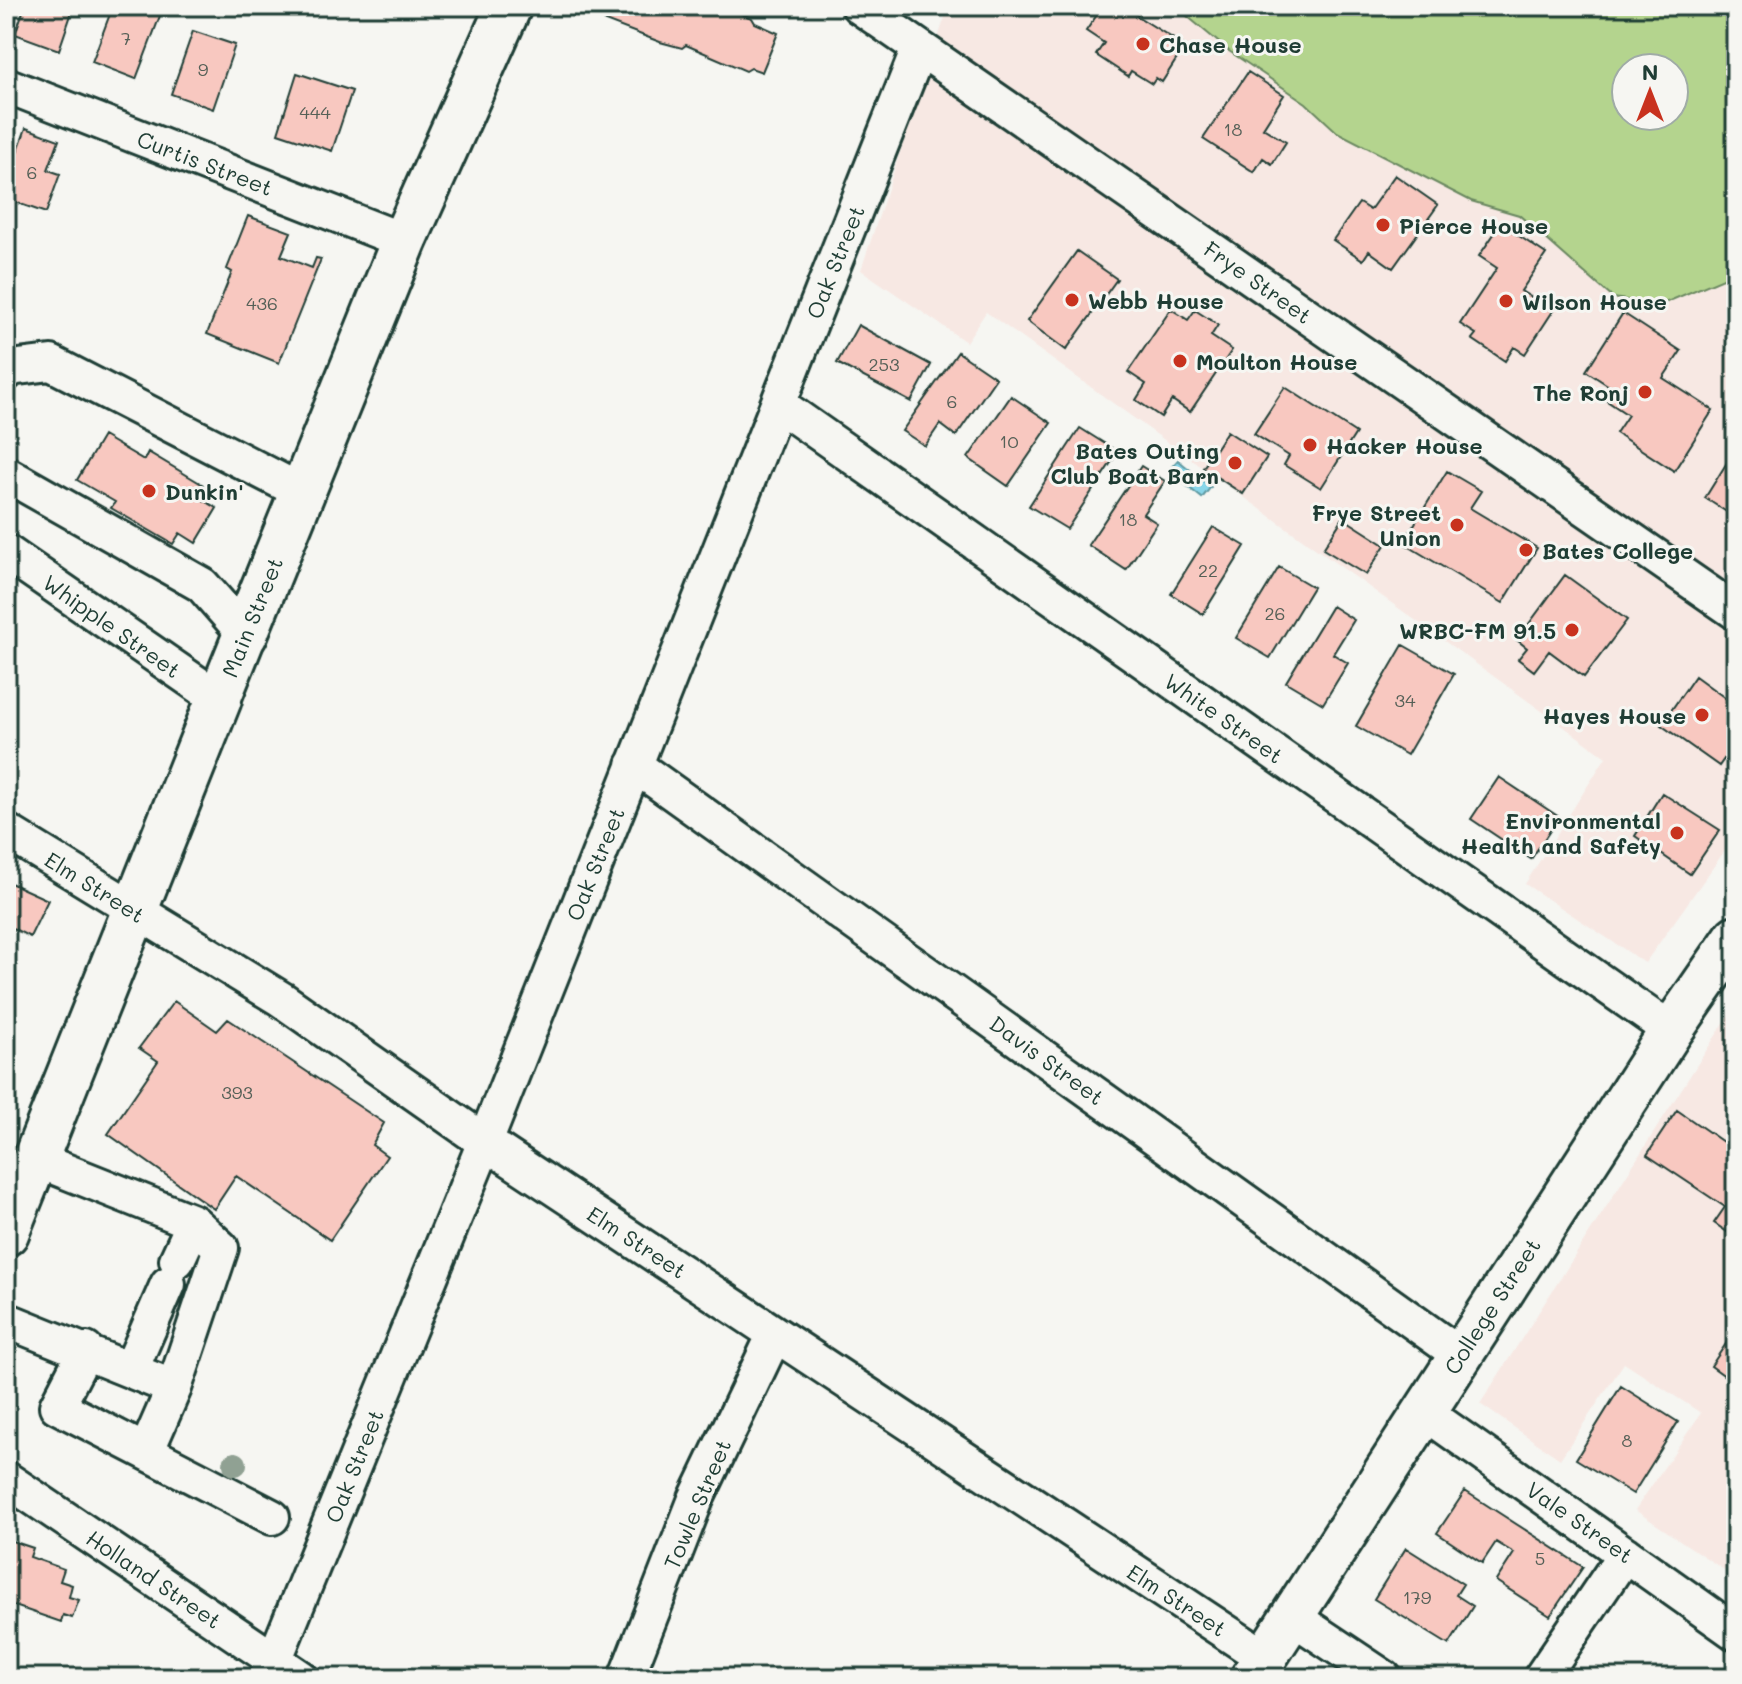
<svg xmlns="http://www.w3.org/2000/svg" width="1742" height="1684" font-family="Mali,sans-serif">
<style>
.built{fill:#f7e8e3;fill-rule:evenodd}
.green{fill:#b4d48e;stroke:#6a8861;stroke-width:2;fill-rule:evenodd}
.water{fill:#89d6e9;stroke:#5f99a1;stroke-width:2}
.building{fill:#f8c8c0;stroke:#1f3d34;stroke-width:2}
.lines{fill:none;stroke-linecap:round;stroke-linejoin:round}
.minor-casing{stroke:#1f3d34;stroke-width:40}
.major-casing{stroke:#1f3d34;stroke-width:48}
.highway-casing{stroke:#1f3d34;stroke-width:50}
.minor{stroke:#f6f6f2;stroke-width:34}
.major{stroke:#f6f6f2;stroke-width:42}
.highway{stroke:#f6f6f2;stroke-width:44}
.tree{fill:#90a193}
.poi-dot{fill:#c8321e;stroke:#f6f6f2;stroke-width:3}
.labels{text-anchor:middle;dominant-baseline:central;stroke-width:6;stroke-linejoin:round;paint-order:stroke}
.number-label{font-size:18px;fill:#556057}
.poi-label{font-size:22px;font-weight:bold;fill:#1f3d34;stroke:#f6f6f2;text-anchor:start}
.street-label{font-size:22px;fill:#1f3d34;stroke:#f6f6f2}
</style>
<rect width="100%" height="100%" fill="#f6f6f2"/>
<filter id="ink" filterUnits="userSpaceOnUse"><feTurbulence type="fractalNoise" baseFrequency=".0125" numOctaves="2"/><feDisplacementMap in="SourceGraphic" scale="16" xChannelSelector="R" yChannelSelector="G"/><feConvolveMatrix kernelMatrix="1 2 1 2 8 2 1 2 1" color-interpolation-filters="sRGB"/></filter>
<g filter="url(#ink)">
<path class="built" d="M 935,6 L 1736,6 L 1736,835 L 1645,963 L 1525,884 L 1606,757 L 986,312 L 966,342 L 861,270 L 946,14 ZM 1626,68 L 1674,68 L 1674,116 L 1626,116 Z
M 1736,1004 L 1736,1578 L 1635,1510 L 1701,1413 L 1624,1363 L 1560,1459 L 1480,1404 Z"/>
<path class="green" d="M 1175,6 L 1736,6 L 1736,267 L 1726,277 L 1660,305 L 1613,298 L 1519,215 L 1471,201 L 1337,132 L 1306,103 L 1229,51 ZM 1626,68 L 1674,68 L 1674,116 L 1626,116 Z"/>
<path class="water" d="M 1178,460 L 1211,487 L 1202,498 L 1168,471 Z"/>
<path class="building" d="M 25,6 L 74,6 L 59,50 L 15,34 Z
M 113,6 L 141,6 L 161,13 L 136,79 L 92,62 Z
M 610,6 L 719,6 L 752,18 L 755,23 L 778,33 L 762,72 L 751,68 L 746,71 L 686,45 L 682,48 L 660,42 L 605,21 Z
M 1103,6 L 1144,6 L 1137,16 L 1185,46 L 1162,82 L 1156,78 L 1152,84 L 1131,71 L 1128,76 L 1096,55 L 1104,43 L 1086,31 Z
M 193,31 L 235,45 L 213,109 L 171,94 Z
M 1248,72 L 1284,95 L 1263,128 L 1286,142 L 1272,164 L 1263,158 L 1254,172 L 1203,139 Z
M 297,73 L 352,91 L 332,151 L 278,133 Z
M 26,128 L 59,140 L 48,170 L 60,174 L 46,213 L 6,199 L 6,184 Z
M 1395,175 L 1438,205 L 1393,268 L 1369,251 L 1363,260 L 1333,240 L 1359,203 L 1370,210 Z
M 248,216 L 291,232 L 281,256 L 312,268 L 316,258 L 321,259 L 279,363 L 207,334 L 232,272 L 227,269 Z
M 1501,224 L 1546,254 L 1521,291 L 1553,311 L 1525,354 L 1514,347 L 1505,361 L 1472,339 L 1476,334 L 1460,324 L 1497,268 L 1479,256 Z
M 1077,251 L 1117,279 L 1066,350 L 1027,321 Z
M 1171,309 L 1188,320 L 1195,310 L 1218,325 L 1211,336 L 1232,350 L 1190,412 L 1172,400 L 1161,417 L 1136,400 L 1146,384 L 1128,372 Z
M 1623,313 L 1681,351 L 1663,378 L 1713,410 L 1674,471 L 1616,433 L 1628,415 L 1601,397 L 1609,386 L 1586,371 Z
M 858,325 L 931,365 L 911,402 L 837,363 Z
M 958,352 L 996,378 L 956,436 L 940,424 L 925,446 L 902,431 Z
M 1285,387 L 1356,433 L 1321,488 L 1284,465 L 1289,456 L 1254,434 Z
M 1011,396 L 1051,423 L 1008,486 L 968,458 Z
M 1080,428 L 1118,452 L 1067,529 L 1029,506 Z
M 1227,431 L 1267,457 L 1243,494 L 1203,468 Z
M 103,436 L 144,460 L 148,452 L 205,486 L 198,497 L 217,508 L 196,543 L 180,533 L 173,544 L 111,508 L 115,502 L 77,480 Z
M 1736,448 L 1736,518 L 1705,498 Z
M 1141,466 L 1165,481 L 1143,514 L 1157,523 L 1126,570 L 1088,545 Z
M 1447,471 L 1481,491 L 1470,508 L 1537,548 L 1503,603 L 1403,543 Z
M 1343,518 L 1385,545 L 1366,575 L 1323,549 Z
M 1213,527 L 1245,546 L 1203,614 L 1171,594 Z
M 1279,567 L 1313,587 L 1270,658 L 1236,638 Z
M 1565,575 L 1627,620 L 1584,677 L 1549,651 L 1534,671 L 1518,659 L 1527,648 L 1517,640 Z
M 1332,606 L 1354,620 L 1333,654 L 1348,663 L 1323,704 L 1286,682 Z
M 1403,645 L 1454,674 L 1407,755 L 1356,726 Z
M 1695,676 L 1736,706 L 1736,742 L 1719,766 L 1661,725 Z
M 1499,777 L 1559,817 L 1531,859 L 1471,819 Z
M 1662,793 L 1720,830 L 1690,874 L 1635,836 Z
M 6,881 L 48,900 L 30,937 L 6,925 Z
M 174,1001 L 217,1031 L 228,1019 L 384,1123 L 372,1145 L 387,1156 L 330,1240 L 236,1176 L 214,1209 L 108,1134 L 158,1061 L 139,1048 Z
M 1677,1110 L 1736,1151 L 1736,1238 L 1714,1223 L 1725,1207 L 1647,1155 Z
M 1736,1329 L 1736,1384 L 1711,1366 Z
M 1621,1386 L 1678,1422 L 1633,1494 L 1576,1459 Z
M 1465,1491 L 1583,1567 L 1550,1616 L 1496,1581 L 1514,1553 L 1496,1542 L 1482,1563 L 1437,1533 Z
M 6,1539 L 33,1548 L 30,1557 L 64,1569 L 60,1581 L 72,1585 L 69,1597 L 79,1600 L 72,1618 L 63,1615 L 61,1622 L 6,1603 Z
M 1406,1548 L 1463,1584 L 1456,1595 L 1473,1606 L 1449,1645 L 1374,1599 Z"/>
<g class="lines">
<defs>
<path id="minor" d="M 859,6 L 1736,612
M 6,85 L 404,241
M 6,373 L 10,368 L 51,363 L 302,492
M 778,404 L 1671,1031
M 6,474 L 202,585 L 245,634
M 6,552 L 219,699
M 634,765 L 1460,1355
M 6,831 L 281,999 L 485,1142 L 1265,1658
M 35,1159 L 193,1222 L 221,1248 L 174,1388 L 146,1452
M 177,1260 L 194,1223
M 6,1320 L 174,1388
M 86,1350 L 57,1406 L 272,1517
M 131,1369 L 168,1284
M 1423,1411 L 1736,1633
M 6,1479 L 301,1678
M 1294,1618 L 1384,1678
M 267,1678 L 485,1142 L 919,49
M 626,1678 L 696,1499 L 775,1334
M 1541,1678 L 1625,1554"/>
<path id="major" d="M 219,699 L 245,634
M 1252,1678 L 1671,1031 L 1736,937"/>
<path id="highway" d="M 245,634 L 404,241 L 509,6
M 6,1233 L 219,699"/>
</defs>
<use href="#minor" class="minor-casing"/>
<use href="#major" class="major-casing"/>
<use href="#highway" class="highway-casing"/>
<use href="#minor" class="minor"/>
<use href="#major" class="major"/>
<use href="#highway" class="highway"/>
</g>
<circle class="tree" cx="235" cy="1464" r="12"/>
</g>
<g class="poi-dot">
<circle cx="1143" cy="44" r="8"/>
<circle cx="1383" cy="225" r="8"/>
<circle cx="1072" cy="300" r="8"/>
<circle cx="1506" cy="301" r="8"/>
<circle cx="1180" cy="361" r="8"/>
<circle cx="1645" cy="392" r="8"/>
<circle cx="1310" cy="445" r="8"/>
<circle cx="1235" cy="463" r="8"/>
<circle cx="149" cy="491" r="8"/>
<circle cx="1457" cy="525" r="8"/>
<circle cx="1526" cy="550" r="8"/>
<circle cx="1572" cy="630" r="8"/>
<circle cx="1702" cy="715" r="8"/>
<circle cx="1677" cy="833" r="8"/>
</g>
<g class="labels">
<g class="number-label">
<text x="126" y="38">7</text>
<text x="203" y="69">9</text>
<text x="315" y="112">444</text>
<text x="1233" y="129">18</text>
<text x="32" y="172">6</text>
<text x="262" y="303">436</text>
<text x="884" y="364">253</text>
<text x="952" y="401">6</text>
<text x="1009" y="441">10</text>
<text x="1128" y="519">18</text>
<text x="1208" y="570">22</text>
<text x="1275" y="613">26</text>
<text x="1405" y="700">34</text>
<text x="237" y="1092">393</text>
<text x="1627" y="1440">8</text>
<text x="1540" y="1558">5</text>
<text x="1417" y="1597">179</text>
</g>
<g class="poi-label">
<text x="1159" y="44">Chase House</text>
<text x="1399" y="225">Pierce House</text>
<text x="1088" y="300">Webb House</text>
<text x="1522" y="301">Wilson House</text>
<text x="1196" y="361">Moulton House</text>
<text x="1629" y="392" text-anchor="end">The Ronj</text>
<text x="1326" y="445">Hacker House</text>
<text x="1219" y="450" text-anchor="end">Bates Outing<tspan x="1219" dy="25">Club Boat Barn</tspan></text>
<text x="165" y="491">Dunkin'</text>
<text x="1441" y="512" text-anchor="end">Frye Street<tspan x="1441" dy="25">Union</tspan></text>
<text x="1542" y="550">Bates College</text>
<text x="1556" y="630" text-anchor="end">WRBC-FM 91.5</text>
<text x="1686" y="715" text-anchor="end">Hayes House</text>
<text x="1661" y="820" text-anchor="end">Environmental<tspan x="1661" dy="25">Health and Safety</tspan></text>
</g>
<g class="street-label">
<text transform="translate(205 163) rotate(21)">Curtis Street</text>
<text transform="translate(835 262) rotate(-68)">Oak Street</text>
<text transform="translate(1258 282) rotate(35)">Frye Street</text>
<text transform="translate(252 617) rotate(-68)">Main Street</text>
<text transform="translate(112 626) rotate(35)">Whipple Street</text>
<text transform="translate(1224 718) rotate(35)">White Street</text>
<text transform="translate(595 864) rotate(-68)">Oak Street</text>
<text transform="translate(95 887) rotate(32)">Elm Street</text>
<text transform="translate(1047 1060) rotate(36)">Davis Street</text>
<text transform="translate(637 1242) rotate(33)">Elm Street</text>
<text transform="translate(1492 1306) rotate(-57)">College Street</text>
<text transform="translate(354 1466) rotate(-68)">Oak Street</text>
<text transform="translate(697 1504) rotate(-67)">Towle Street</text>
<text transform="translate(1580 1522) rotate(35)">Vale Street</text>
<text transform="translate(154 1579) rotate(34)">Holland Street</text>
<text transform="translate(1177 1600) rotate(33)">Elm Street</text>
</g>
</g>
<rect width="1742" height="1684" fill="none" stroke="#f6f6f2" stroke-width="32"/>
<rect x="16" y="16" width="1710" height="1652" fill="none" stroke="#1f3d34" stroke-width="3" filter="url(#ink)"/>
<g transform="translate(1650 92)"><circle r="38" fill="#f6f6f2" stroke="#a0aca6" stroke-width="2"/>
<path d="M0-6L14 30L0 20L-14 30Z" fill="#c8321e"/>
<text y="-12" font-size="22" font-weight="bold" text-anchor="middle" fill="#1f3d34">N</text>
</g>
</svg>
